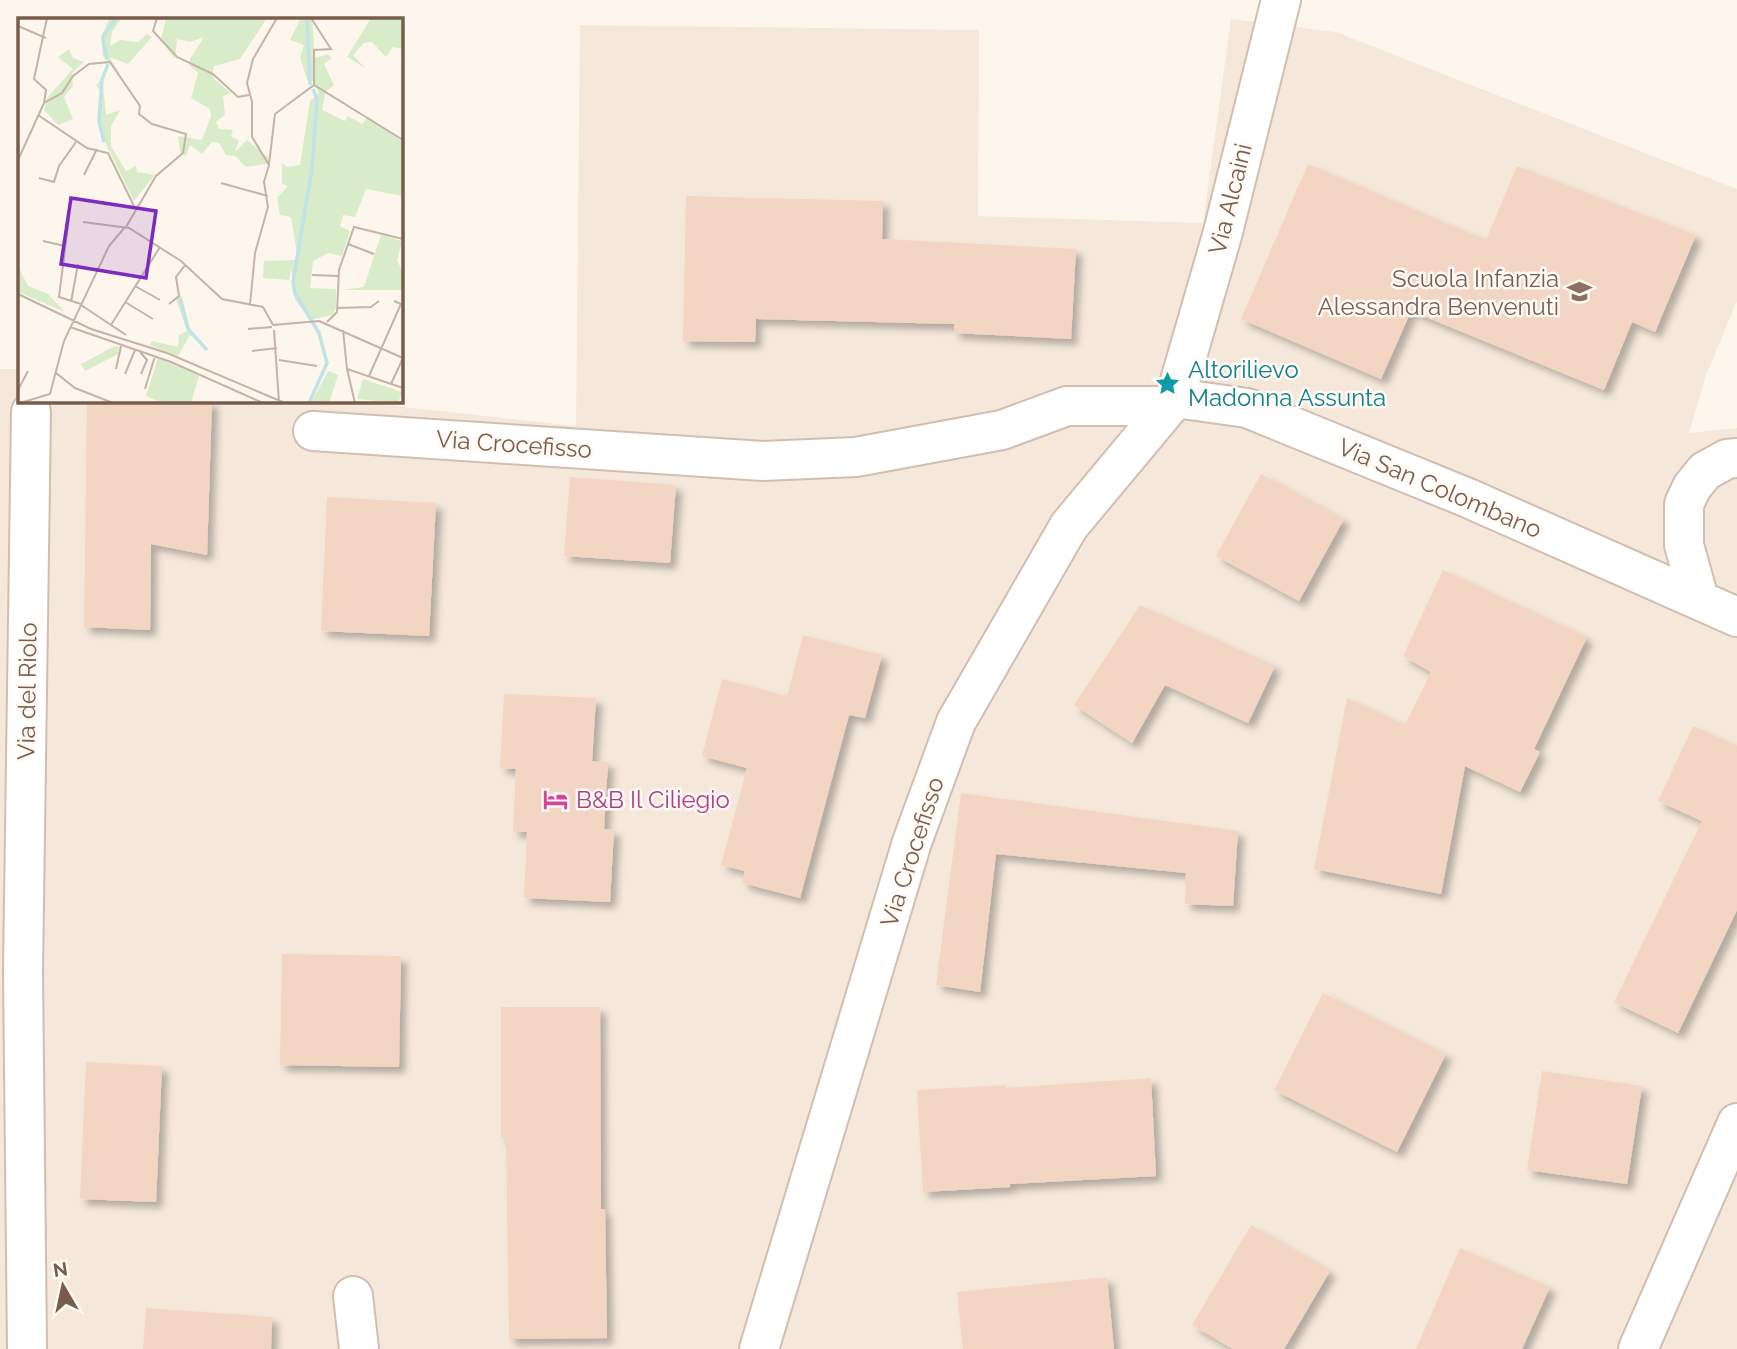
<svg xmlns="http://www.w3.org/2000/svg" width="1737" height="1349" font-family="Raleway,sans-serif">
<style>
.residential{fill:#f5e8da}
.building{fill:#f3d5c3;filter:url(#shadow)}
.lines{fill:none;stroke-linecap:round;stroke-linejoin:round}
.minor-casing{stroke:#d1beb0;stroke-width:42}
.minor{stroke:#fff;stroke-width:38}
.labels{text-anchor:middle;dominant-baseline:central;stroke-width:5;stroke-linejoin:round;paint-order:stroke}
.street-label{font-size:24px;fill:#7a5c4d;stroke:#fffaf3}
.education-label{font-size:24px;fill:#785e54;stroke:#fffaf3;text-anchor:end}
.culture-label{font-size:24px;fill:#0d838f;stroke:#fffaf3;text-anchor:start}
.hotel-label{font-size:24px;fill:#b23c85;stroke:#fffaf3;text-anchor:start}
.inset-river{fill:none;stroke:#bfe3e8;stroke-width:3.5}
.inset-road{fill:none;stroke:#c5b3a7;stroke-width:2}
.view{fill:#7b2cbf;fill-opacity:0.15;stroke:#7b2cbf;stroke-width:3.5}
.inset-edge{fill:none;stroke:#7a5c4d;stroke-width:3.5}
</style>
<defs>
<filter id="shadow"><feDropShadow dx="6" dy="6" stdDeviation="3.5" flood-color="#0004"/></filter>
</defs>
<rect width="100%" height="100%" fill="#fdf6ec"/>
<path class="residential" d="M 1231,19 L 1336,32 L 1737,189 L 1737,301 L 1706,375 L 1689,433 L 1737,428 L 1737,1349 L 0,1349 L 0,369 L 19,369 L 19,401 L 350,401 L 576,426 L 580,25 L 979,30 L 978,216 L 1203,223 Z"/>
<path class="building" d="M 1308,164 L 1486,240 L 1517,166 L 1696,235 L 1655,332 L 1632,322 L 1604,390 L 1411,311 L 1381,379 L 1241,319 Z
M 686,196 L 883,201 L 882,239 L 1076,249 L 1071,339 L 954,333 L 954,324 L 756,319 L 755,342 L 683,341 Z
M 87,401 L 212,401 L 207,555 L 151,544 L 150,630 L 84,627 Z
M 1261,474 L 1344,519 L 1299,601 L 1216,556 Z
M 570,477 L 676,485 L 670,563 L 564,556 Z
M 327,497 L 436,503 L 429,636 L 321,631 Z
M 1443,570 L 1587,637 L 1534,749 L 1540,752 L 1520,792 L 1465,766 L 1441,894 L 1314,869 L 1347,698 L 1405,725 L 1431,672 L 1403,656 Z
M 1140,605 L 1275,666 L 1248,723 L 1165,685 L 1132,743 L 1074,705 Z
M 803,635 L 882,655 L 865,718 L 849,715 L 800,898 L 742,883 L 745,871 L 721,865 L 747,768 L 702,756 L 722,679 L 787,696 Z
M 504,694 L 596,698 L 592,761 L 608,762 L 604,829 L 614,830 L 610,902 L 524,898 L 527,832 L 513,832 L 516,769 L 500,768 Z
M 1693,726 L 1737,746 L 1737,910 L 1678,1033 L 1614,1002 L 1702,821 L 1658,801 Z
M 961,793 L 1238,831 L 1233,906 L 1185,904 L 1186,873 L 996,854 L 980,992 L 936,985 Z
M 282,954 L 401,956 L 399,1067 L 280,1065 Z
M 1323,993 L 1446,1054 L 1397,1152 L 1274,1090 Z
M 501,1007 L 600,1007 L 601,1209 L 605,1209 L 607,1338 L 509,1339 L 506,1138 L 501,1138 Z
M 86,1062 L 162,1066 L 156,1202 L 80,1199 Z
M 1542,1071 L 1642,1086 L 1627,1184 L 1527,1170 Z
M 1151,1078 L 1156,1176 L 1010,1184 L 1010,1187 L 923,1192 L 917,1090 L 1005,1085 L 1005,1088 Z
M 1251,1225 L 1330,1271 L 1284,1349 L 1233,1349 L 1192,1325 Z
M 1460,1248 L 1550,1287 L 1522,1349 L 1416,1349 Z
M 1107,1277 L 1114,1349 L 963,1349 L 957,1292 Z
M 146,1308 L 272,1317 L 271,1349 L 143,1349 Z"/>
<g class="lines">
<defs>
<path id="minor" d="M 1175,398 L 1247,408 L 1468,498 L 1737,617
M 313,431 L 763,461 L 856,457 L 1002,430 L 1067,406 L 1169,406 L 1175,398 L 1223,232 L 1281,0
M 1699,599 L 1684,545 L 1684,504 L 1692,487 L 1705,471 L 1727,459 L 1737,458
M 353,1296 L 359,1349
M 27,1349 L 23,971 L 31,412
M 759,1349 L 912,842 L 956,722 L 1069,526 L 1169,406
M 1638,1349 L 1737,1123"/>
</defs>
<use href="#minor" class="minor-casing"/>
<use href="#minor" class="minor"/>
</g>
<defs>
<symbol id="school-bare" viewBox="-9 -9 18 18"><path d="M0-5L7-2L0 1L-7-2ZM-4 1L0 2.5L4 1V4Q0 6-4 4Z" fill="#8d6e63" stroke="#fffaf3" stroke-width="2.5" paint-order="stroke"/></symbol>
<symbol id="sight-bare" viewBox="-9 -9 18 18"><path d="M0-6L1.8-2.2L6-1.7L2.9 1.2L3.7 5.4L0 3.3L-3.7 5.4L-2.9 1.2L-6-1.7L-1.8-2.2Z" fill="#0f9aa8" stroke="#fffaf3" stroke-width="2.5" paint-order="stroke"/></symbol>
<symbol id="hotel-bare" viewBox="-9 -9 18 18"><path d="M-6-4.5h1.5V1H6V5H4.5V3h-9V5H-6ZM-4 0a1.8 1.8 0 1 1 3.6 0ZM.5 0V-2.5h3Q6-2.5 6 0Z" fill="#d1479c" stroke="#fffaf3" stroke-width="2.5" paint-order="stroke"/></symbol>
</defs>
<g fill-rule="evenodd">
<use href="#school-bare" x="1562" y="274" width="35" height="35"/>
<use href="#sight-bare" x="1150" y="366" width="35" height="35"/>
<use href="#hotel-bare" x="538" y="782" width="35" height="35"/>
</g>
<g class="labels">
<g class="street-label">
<text transform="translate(1230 199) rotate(-76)">Via Alcaini</text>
<text transform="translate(514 444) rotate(4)">Via Crocefisso</text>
<text transform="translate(1440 488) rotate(23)">Via San Colombano</text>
<text transform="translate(27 691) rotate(-89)">Via del Riolo</text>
<text transform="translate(912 852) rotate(-72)">Via Crocefisso</text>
</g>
<g class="education-label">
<text x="1559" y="278">Scuola Infanzia<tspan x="1559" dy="28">Alessandra Benvenuti</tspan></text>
</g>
<g class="culture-label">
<text x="1188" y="369">Altorilievo<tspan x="1188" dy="28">Madonna Assunta</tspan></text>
</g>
<g class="hotel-label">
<text x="576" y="799">B&amp;B Il Ciliegio</text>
</g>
</g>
<g transform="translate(18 18)">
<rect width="385" height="385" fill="#fdf6ec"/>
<path d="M 92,0 L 104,0 L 94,14 L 92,28 L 102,22 L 120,24 L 129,16 L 134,19 L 110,46 L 91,39 L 102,56 L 85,39 L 83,19 ZM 148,0 L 249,0 L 222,41 L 196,48 L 195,52 L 196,61 L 213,75 L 205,78 L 207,97 L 198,104 L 201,111 L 215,112 L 213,118 L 221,123 L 217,134 L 229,122 L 250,139 L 249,146 L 228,149 L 217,138 L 208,137 L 201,125 L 194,124 L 184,136 L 172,127 L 168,138 L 162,134 L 160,118 L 184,122 L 193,98 L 192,91 L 173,80 L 180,55 L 171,47 L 172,41 L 186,19 L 172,24 L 159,21 L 157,41 L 143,22 ZM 283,0 L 294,0 L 297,40 L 310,36 L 314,40 L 306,46 L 316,67 L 308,73 L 304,92 L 327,103 L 330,98 L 344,106 L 350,99 L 385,124 L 385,178 L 348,171 L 337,199 L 325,197 L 322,208 L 332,213 L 324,238 L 310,235 L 295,243 L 292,270 L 318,271 L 318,290 L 314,297 L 292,302 L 277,281 L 273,250 L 271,262 L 245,260 L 246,243 L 280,242 L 273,199 L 262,197 L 259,180 L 270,168 L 264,166 L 264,145 L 269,149 L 282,147 L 292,83 L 301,75 L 296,64 L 289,62 L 282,39 L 286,27 L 272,22 ZM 353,0 L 385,0 L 385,31 L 375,29 L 368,39 L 354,24 L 346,25 L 335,37 L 347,50 L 329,39 ZM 51,31 L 55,40 L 66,44 L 54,55 L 55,68 L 46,79 L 55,101 L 40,107 L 26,92 L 29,80 L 55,51 L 40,39 ZM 84,59 L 88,97 L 102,92 L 93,108 L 93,128 L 108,153 L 118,148 L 119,154 L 137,157 L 116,183 L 81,112 L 82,72 L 78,68 ZM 363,217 L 384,223 L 379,243 L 385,253 L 385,272 L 323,272 L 346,269 ZM 0,248 L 10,268 L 30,276 L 47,294 L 0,274 ZM 163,277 L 173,313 L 190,332 L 172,317 L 160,338 L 131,327 L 134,323 L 160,329 L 161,317 L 169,313 L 158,281 ZM 97,328 L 101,329 L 100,336 L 67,353 L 63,346 ZM 140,340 L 181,358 L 173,385 L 145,385 L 128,378 ZM 310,353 L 320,357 L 311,385 L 293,385 ZM 345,361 L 384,374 L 380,385 L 339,381 Z" fill="#d8ecc9"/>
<path class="inset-river" d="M 289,0 L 292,67M 89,41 L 85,19 L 98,0M 86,124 L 81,103 L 84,62 L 90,46M 162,280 L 170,311 L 189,332M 291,385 L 309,345 L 301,315 L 277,275 L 275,264 L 294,151 L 299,81 L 295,71"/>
<path class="inset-road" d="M 139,0 L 135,13 L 159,39 L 195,56 L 220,79 L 231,77M 293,0 L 313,31 L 296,32 L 296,67M 0,8 L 28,20M 26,85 L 28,72 L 16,61 L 29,0M 20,97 L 69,130 L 90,135 L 116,188M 0,142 L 26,85 L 44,75 L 55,58 L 71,46 L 92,44 L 122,88 L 121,96 L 134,106 L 168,116 L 165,135 L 138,158 L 108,209M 251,146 L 257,96 L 296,67 L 385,122M 66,157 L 79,131M 21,160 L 36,164 L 41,148 L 58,124M 203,165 L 250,178M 51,200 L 41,279 L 63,286M 65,204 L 111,210 L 163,243 L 204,281 L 245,289 L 255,307M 25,223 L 47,228M 330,226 L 356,236M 294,257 L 320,258M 117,268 L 142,282M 0,276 L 73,311 L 149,335 L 267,385M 53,284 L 60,246M 107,284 L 135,301M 151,286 L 161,278 L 158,259 L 167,247M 63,287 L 93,307M 232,287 L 237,235 L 250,189 L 246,164 L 251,147 L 234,119 L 234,84 L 229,65 L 235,41 L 259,0M 320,290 L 353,289 L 361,283M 301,303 L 385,340M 309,304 L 319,294 L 321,252 L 336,209 L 385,221M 255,307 L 301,303M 52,309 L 153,344 L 245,385M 230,311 L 254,309M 256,312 L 261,384M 325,312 L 329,351 L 385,370M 108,317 L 93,307 L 142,229M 234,333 L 259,330M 122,334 L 129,342 L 123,356M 261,342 L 299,348M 98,351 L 103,328M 329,351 L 337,385M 38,355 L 57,370 L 95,385M 107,356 L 117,332M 351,358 L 383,286 L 376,283M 373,366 L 385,340M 127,371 L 137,338M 0,372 L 10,353M 2,385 L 32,376 L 46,323 L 91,228 L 107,209"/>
<path class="view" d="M 53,180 L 138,193 L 128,260 L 43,246 Z"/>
<rect width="385" height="385" class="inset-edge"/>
</g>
<g transform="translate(63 1286) rotate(351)" stroke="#fffaf3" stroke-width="5" paint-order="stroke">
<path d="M0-5L12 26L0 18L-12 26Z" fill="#7a5c4d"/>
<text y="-10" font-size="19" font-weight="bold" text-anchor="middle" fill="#7a5c4d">N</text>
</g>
</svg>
